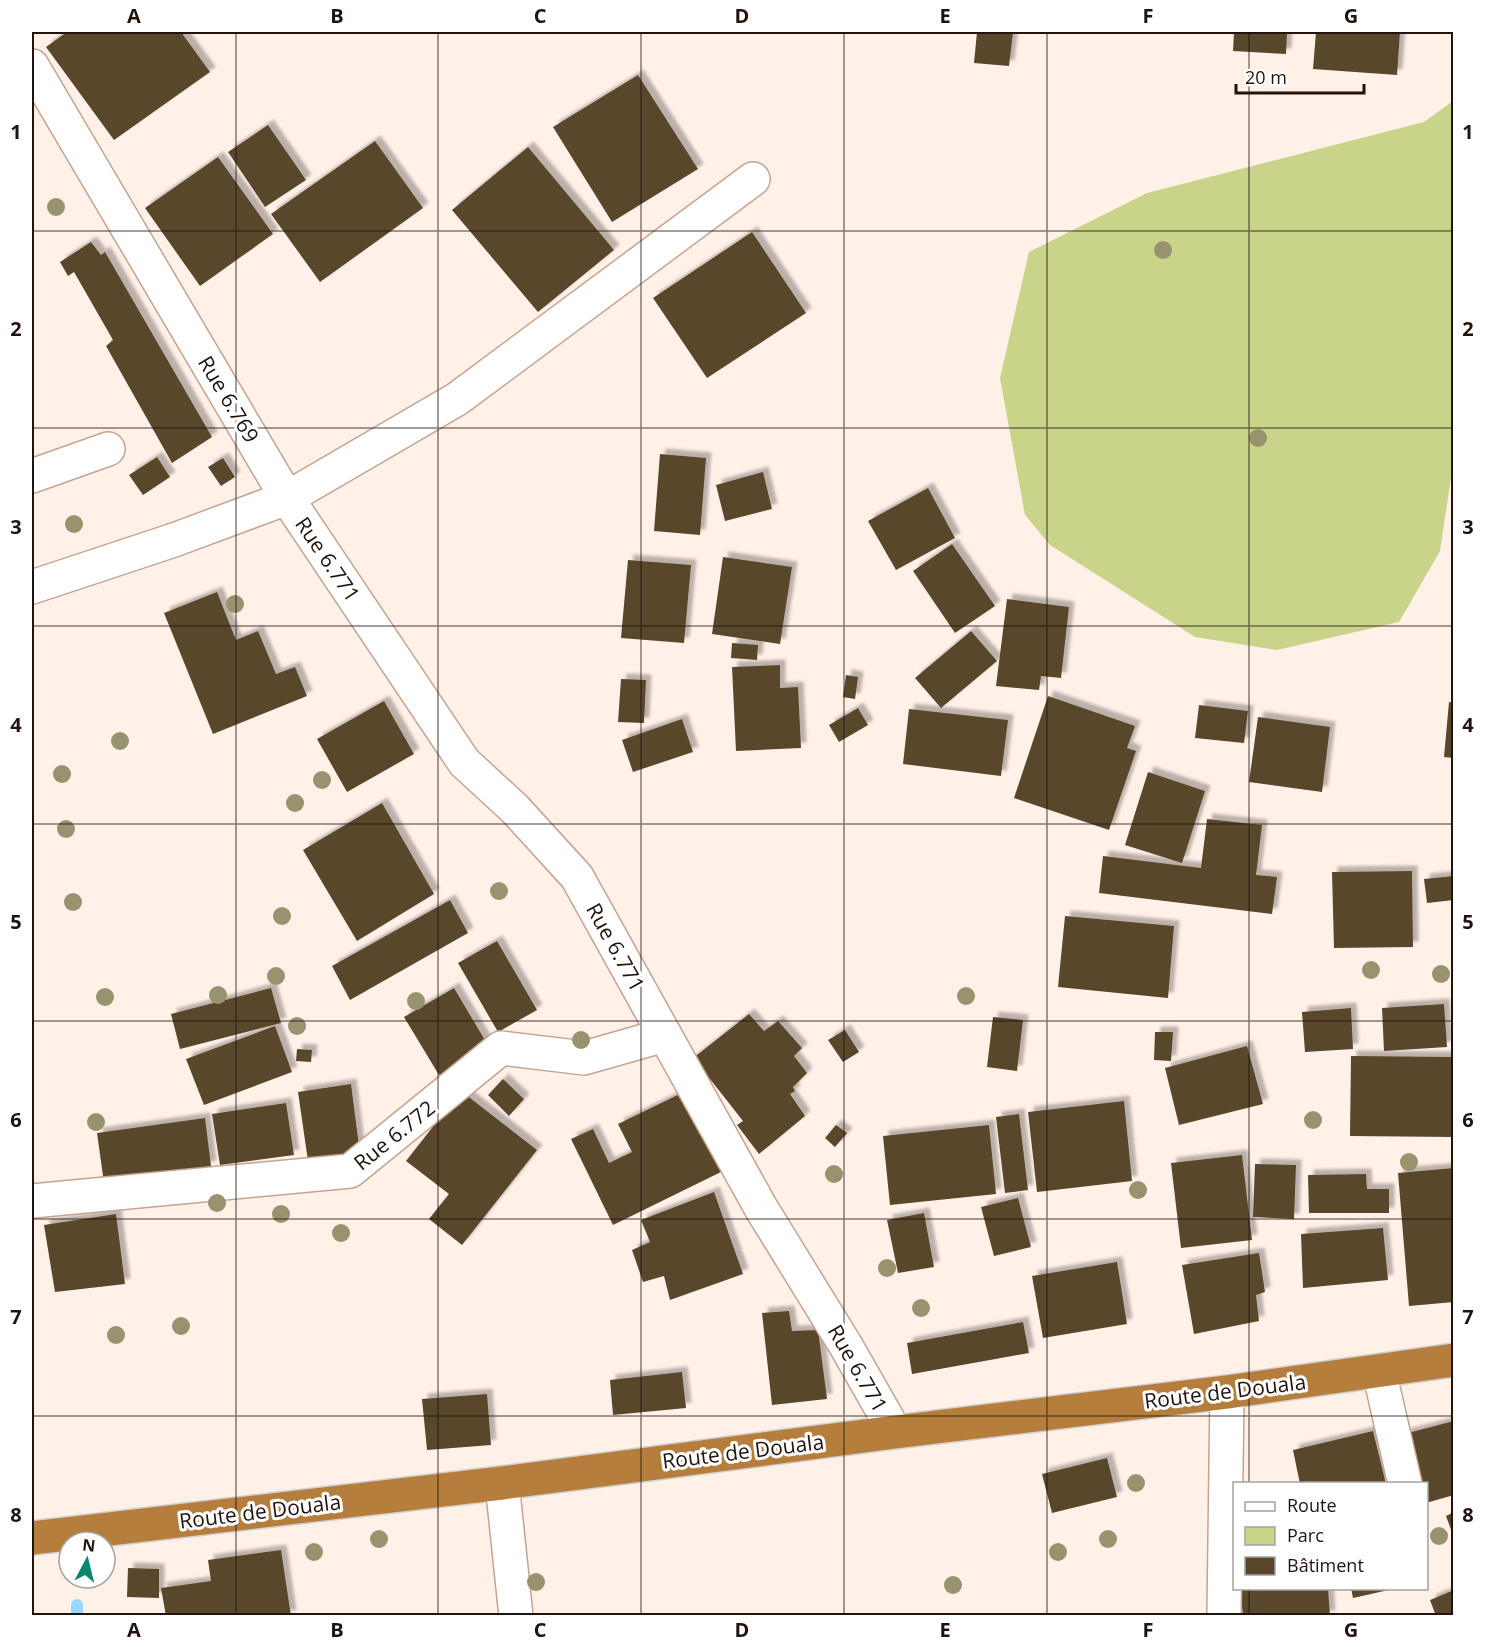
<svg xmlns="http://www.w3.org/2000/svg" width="1485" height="1647" font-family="'Open Sans',sans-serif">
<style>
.green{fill:#c9d389}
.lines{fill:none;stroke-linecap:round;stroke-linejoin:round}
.stream{stroke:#99d8fb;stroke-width:12}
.building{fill:#59462a;filter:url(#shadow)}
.street-casing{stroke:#c6a391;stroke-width:36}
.highway-casing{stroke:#d3d0cf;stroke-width:36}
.street{stroke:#fff;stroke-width:33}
.highway{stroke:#b57e3c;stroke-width:33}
.tree{fill:#97936f}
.grid{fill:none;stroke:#21140e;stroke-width:1.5;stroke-opacity:0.55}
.labels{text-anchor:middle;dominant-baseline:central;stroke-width:6;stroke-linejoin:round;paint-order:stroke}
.street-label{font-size:21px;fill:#21140e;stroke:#fff}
.neatline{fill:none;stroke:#21140e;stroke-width:2}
.grid-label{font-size:20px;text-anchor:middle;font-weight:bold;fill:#21140e}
</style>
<defs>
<filter id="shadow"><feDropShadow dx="5.5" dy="-5.5" stdDeviation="1.5" flood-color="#0004"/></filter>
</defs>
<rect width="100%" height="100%" fill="#fff0e8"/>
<path class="green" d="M 1453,101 L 1453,464 L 1440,551 L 1399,622 L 1277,650 L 1195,637 L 1050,545 L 1025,515 L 1000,378 L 1029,252 L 1147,193 L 1424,122 Z"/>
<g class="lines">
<path class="stream" d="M 77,1616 L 77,1605"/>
</g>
<path class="building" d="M 67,32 L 181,32 L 210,72 L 114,140 L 46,47 Z
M 977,32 L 1013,32 L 1009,66 L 974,63 Z
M 1234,32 L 1287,32 L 1286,54 L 1233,51 Z
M 1316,32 L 1400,32 L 1397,75 L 1313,69 Z
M 638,75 L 698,169 L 612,222 L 553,127 Z
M 268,125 L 306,180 L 265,207 L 228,152 Z
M 375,141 L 423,208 L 320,282 L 271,214 Z
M 528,147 L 614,250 L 538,312 L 452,210 Z
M 218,157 L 273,234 L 200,286 L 145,208 Z
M 752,232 L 806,313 L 707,378 L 653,298 Z
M 91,242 L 101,255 L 105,252 L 212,437 L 172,463 L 106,346 L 113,340 L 74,272 L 68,276 L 60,262 Z
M 660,454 L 706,458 L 700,535 L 654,531 Z
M 157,457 L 170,477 L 143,495 L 129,475 Z
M 223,458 L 235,477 L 221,486 L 208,467 Z
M 763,472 L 772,509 L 725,521 L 716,485 Z
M 928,488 L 955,538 L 896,570 L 868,521 Z
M 952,544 L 995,606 L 955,633 L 913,571 Z
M 723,557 L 792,567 L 780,644 L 712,634 Z
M 628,560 L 691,565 L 684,643 L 621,638 Z
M 217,592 L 236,640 L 258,631 L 276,674 L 295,667 L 307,696 L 213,734 L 164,613 Z
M 1007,599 L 1069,607 L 1061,678 L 1041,676 L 1039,690 L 996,686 Z
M 971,631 L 997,661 L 941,708 L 915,678 Z
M 732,643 L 758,645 L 757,660 L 731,658 Z
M 780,665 L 780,688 L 798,687 L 801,748 L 736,751 L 732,667 Z
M 846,675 L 858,677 L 855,699 L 843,697 Z
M 621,679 L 646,680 L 644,723 L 618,722 Z
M 1048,696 L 1135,726 L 1127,748 L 1136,751 L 1109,830 L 1014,798 Z
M 384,701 L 414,754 L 347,792 L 317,739 Z
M 1449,702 L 1454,703 L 1454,758 L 1444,757 Z
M 1199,705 L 1248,711 L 1244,743 L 1195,738 Z
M 858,708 L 868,725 L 839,742 L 829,725 Z
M 909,709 L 1008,720 L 1001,776 L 903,764 Z
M 1258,717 L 1330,727 L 1322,792 L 1249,782 Z
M 682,719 L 693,752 L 633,772 L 622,740 Z
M 1148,772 L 1205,791 L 1182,863 L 1125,845 Z
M 382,803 L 434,894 L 357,941 L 303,850 Z
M 1207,819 L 1262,825 L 1256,875 L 1277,877 L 1272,914 L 1099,893 L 1103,856 L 1201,868 Z
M 1412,871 L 1413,947 L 1334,948 L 1332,872 Z
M 1454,876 L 1454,900 L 1427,903 L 1424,879 Z
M 450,900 L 468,933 L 350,1000 L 332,966 Z
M 1065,916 L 1174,926 L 1168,998 L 1058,987 Z
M 497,941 L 537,1010 L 498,1032 L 458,963 Z
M 271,988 L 281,1023 L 180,1049 L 171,1014 Z
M 454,988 L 489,1047 L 439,1075 L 404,1017 Z
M 1444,1004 L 1447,1047 L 1384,1051 L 1382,1008 Z
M 1351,1008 L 1353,1049 L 1305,1052 L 1302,1012 Z
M 749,1014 L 764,1031 L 778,1021 L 802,1048 L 794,1056 L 807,1073 L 793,1087 L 795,1091 L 790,1094 L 805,1116 L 759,1154 L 737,1125 L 743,1121 L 710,1079 L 703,1083 L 687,1063 Z
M 993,1017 L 1023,1020 L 1017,1071 L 987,1067 Z
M 275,1026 L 292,1072 L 204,1105 L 186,1059 Z
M 845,1030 L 859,1052 L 843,1062 L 828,1040 Z
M 1155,1032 L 1173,1032 L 1171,1061 L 1154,1060 Z
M 1247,1046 L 1263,1104 L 1179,1125 L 1165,1068 Z
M 297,1049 L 312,1050 L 311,1062 L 296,1061 Z
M 1351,1056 L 1454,1057 L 1454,1137 L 1350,1136 Z
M 503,1079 L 524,1099 L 509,1116 L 488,1095 Z
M 351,1084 L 360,1154 L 308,1161 L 298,1092 Z
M 461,1091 L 537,1150 L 462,1245 L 429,1219 L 449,1194 L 406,1161 Z
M 686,1091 L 725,1170 L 613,1225 L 571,1139 L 593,1129 L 609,1163 L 632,1152 L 618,1124 Z
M 1124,1101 L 1132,1181 L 1037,1192 L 1028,1112 Z
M 286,1103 L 294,1155 L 220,1165 L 212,1114 Z
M 1019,1114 L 1028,1190 L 1005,1193 L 996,1117 Z
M 205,1118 L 211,1166 L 104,1183 L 97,1133 Z
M 836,1125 L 847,1133 L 835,1147 L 825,1138 Z
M 989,1125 L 996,1194 L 890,1205 L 883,1136 Z
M 1242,1155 L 1252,1240 L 1181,1248 L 1171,1163 Z
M 1255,1164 L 1296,1165 L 1294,1219 L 1253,1217 Z
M 1454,1168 L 1454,1302 L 1409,1306 L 1398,1173 Z
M 1366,1174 L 1367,1189 L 1389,1189 L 1389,1213 L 1309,1213 L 1308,1175 Z
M 714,1192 L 743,1274 L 670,1300 L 664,1276 L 643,1282 L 632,1250 L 650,1242 L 641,1220 Z
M 1018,1198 L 1031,1247 L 994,1256 L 981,1207 Z
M 924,1213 L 934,1267 L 898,1273 L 887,1220 Z
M 116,1214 L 125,1284 L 55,1292 L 44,1225 Z
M 1383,1228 L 1388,1280 L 1303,1288 L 1301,1234 Z
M 1259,1253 L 1265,1292 L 1256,1295 L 1259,1321 L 1194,1334 L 1182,1265 Z
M 1117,1262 L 1127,1324 L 1043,1338 L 1032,1276 Z
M 789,1311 L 792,1331 L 818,1330 L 827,1399 L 772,1405 L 762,1313 Z
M 1023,1322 L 1029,1353 L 912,1374 L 907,1343 Z
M 682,1372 L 686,1408 L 613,1415 L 610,1380 Z
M 487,1394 L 491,1445 L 427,1450 L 422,1399 Z
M 1454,1421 L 1454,1495 L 1426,1503 L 1426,1484 L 1418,1484 L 1404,1434 Z
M 1373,1431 L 1386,1484 L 1300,1484 L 1293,1450 Z
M 1107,1458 L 1117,1497 L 1052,1513 L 1042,1474 Z
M 1454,1512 L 1454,1535 L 1453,1535 L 1446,1516 Z
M 281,1550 L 291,1616 L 166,1616 L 161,1588 L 211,1581 L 208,1560 Z
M 128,1568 L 159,1569 L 159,1598 L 127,1597 Z
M 1240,1588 L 1328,1588 L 1330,1616 L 1243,1616 Z
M 1351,1588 L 1393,1588 L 1393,1589 L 1353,1598 Z
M 1454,1590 L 1454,1616 L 1436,1616 L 1430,1600 Z"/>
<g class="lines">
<defs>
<path id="street" d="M 32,66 L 287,498 L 174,540 L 32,587
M 753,179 L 457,399 L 287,498 L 464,762 L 515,809 L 577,877 L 761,1208 L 846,1346 L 895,1432
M 32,476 L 108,449
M 32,1201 L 350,1171 L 501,1048 L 584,1058 L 665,1035
M 1379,1371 L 1405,1484
M 502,1483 L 516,1616
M 1224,1616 L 1227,1392"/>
<path id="highway" d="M 32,1538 L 502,1483 L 895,1432 L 1227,1392 L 1454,1360"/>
</defs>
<use href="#street" class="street-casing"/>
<use href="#highway" class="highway-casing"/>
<use href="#street" class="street"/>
<use href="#highway" class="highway"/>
</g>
<g class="tree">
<circle cx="56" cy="207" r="9"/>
<circle cx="1163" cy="250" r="9"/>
<circle cx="1258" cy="438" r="9"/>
<circle cx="74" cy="524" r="9"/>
<circle cx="235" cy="604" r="9"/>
<circle cx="120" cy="741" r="9"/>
<circle cx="62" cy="774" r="9"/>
<circle cx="322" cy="780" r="9"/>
<circle cx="295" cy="803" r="9"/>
<circle cx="66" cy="829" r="9"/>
<circle cx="499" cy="891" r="9"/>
<circle cx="73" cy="902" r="9"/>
<circle cx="282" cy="916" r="9"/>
<circle cx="1371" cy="970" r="9"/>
<circle cx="1441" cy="974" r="9"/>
<circle cx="276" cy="976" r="9"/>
<circle cx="218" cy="995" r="9"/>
<circle cx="966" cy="996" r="9"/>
<circle cx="105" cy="997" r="9"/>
<circle cx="416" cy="1001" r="9"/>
<circle cx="297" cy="1026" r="9"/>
<circle cx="581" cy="1040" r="9"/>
<circle cx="1313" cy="1120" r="9"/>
<circle cx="96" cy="1122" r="9"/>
<circle cx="1409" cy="1162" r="9"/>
<circle cx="834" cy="1174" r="9"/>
<circle cx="1138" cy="1190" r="9"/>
<circle cx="217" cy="1203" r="9"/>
<circle cx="281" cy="1214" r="9"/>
<circle cx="341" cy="1233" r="9"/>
<circle cx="887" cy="1268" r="9"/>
<circle cx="921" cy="1308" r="9"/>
<circle cx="181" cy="1326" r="9"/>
<circle cx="116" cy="1335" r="9"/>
<circle cx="1136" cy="1483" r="9"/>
<circle cx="1439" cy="1536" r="9"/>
<circle cx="379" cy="1539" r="9"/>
<circle cx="1108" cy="1539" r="9"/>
<circle cx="314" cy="1552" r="9"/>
<circle cx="1058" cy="1552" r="9"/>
<circle cx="536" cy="1582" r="9"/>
<circle cx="953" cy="1585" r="9"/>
</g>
<path class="grid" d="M 236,32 L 236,1616M 438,32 L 438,1616M 641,32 L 641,1616M 844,32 L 844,1616M 1047,32 L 1047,1616M 1249,32 L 1249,1484M 32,231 L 1454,231M 32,428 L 1454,428M 32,626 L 1454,626M 32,824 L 1454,824M 32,1021 L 1454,1021M 32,1219 L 1454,1219M 32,1416 L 1454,1416M 1249,1588 L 1249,1616"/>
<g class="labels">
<g class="street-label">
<text transform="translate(229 399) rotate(59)">Rue 6.769</text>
<text transform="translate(328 559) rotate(56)">Rue 6.771</text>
<text transform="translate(616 947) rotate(61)">Rue 6.771</text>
<text transform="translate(394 1135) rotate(-39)">Rue 6.772</text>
<text transform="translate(858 1368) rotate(60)">Rue 6.771</text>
<text transform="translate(1225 1391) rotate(-7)">Route de Douala</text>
<text transform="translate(743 1451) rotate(-7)">Route de Douala</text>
<text transform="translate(260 1511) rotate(-7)">Route de Douala</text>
</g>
</g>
<rect width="1485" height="1647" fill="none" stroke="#ffffff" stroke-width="66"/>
<rect x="1233" y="1482" width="195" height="108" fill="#ffffff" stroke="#a6a19f" stroke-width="1.5"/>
<rect x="1245" y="1502" width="30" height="9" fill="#ffffff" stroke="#a6a19f" stroke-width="1.5"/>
<text x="1287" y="1512" font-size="18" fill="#21140e">Route</text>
<rect x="1245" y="1527" width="30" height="18" fill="#c9d389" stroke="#a6a19f" stroke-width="1.5"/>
<text x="1287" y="1542" font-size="18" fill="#21140e">Parc</text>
<rect x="1245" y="1557" width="30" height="18" fill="#59462a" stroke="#a6a19f" stroke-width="1.5"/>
<text x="1287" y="1572" font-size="18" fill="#21140e">Bâtiment</text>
<g transform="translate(87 1560) rotate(7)"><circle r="28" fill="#ffffff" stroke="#a6a19f" stroke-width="1.5"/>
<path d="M0-4.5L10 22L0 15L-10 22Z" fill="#08886c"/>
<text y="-9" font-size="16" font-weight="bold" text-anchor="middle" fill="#21140e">N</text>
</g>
<path d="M1236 84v9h128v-9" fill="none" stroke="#21140e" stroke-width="3"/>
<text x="1245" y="84" font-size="18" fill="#21140e" stroke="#ffffff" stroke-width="4.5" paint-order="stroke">20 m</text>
<rect x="33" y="33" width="1419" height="1581" class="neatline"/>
<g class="grid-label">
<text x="134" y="23">A</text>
<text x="337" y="23">B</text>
<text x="540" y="23">C</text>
<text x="742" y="23">D</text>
<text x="945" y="23">E</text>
<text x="1148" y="23">F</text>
<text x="1351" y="23">G</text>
<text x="16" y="139">1</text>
<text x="1468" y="139">1</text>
<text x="16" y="336">2</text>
<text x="1468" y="336">2</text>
<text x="16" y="534">3</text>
<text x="1468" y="534">3</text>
<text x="16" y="732">4</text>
<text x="1468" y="732">4</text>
<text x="16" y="929">5</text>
<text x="1468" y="929">5</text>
<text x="16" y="1127">6</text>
<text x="1468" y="1127">6</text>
<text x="16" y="1324">7</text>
<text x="1468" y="1324">7</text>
<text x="16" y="1522">8</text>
<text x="1468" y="1522">8</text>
<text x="134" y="1637">A</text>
<text x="337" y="1637">B</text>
<text x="540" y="1637">C</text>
<text x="742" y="1637">D</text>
<text x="945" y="1637">E</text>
<text x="1148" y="1637">F</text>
<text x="1351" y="1637">G</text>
</g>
</svg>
